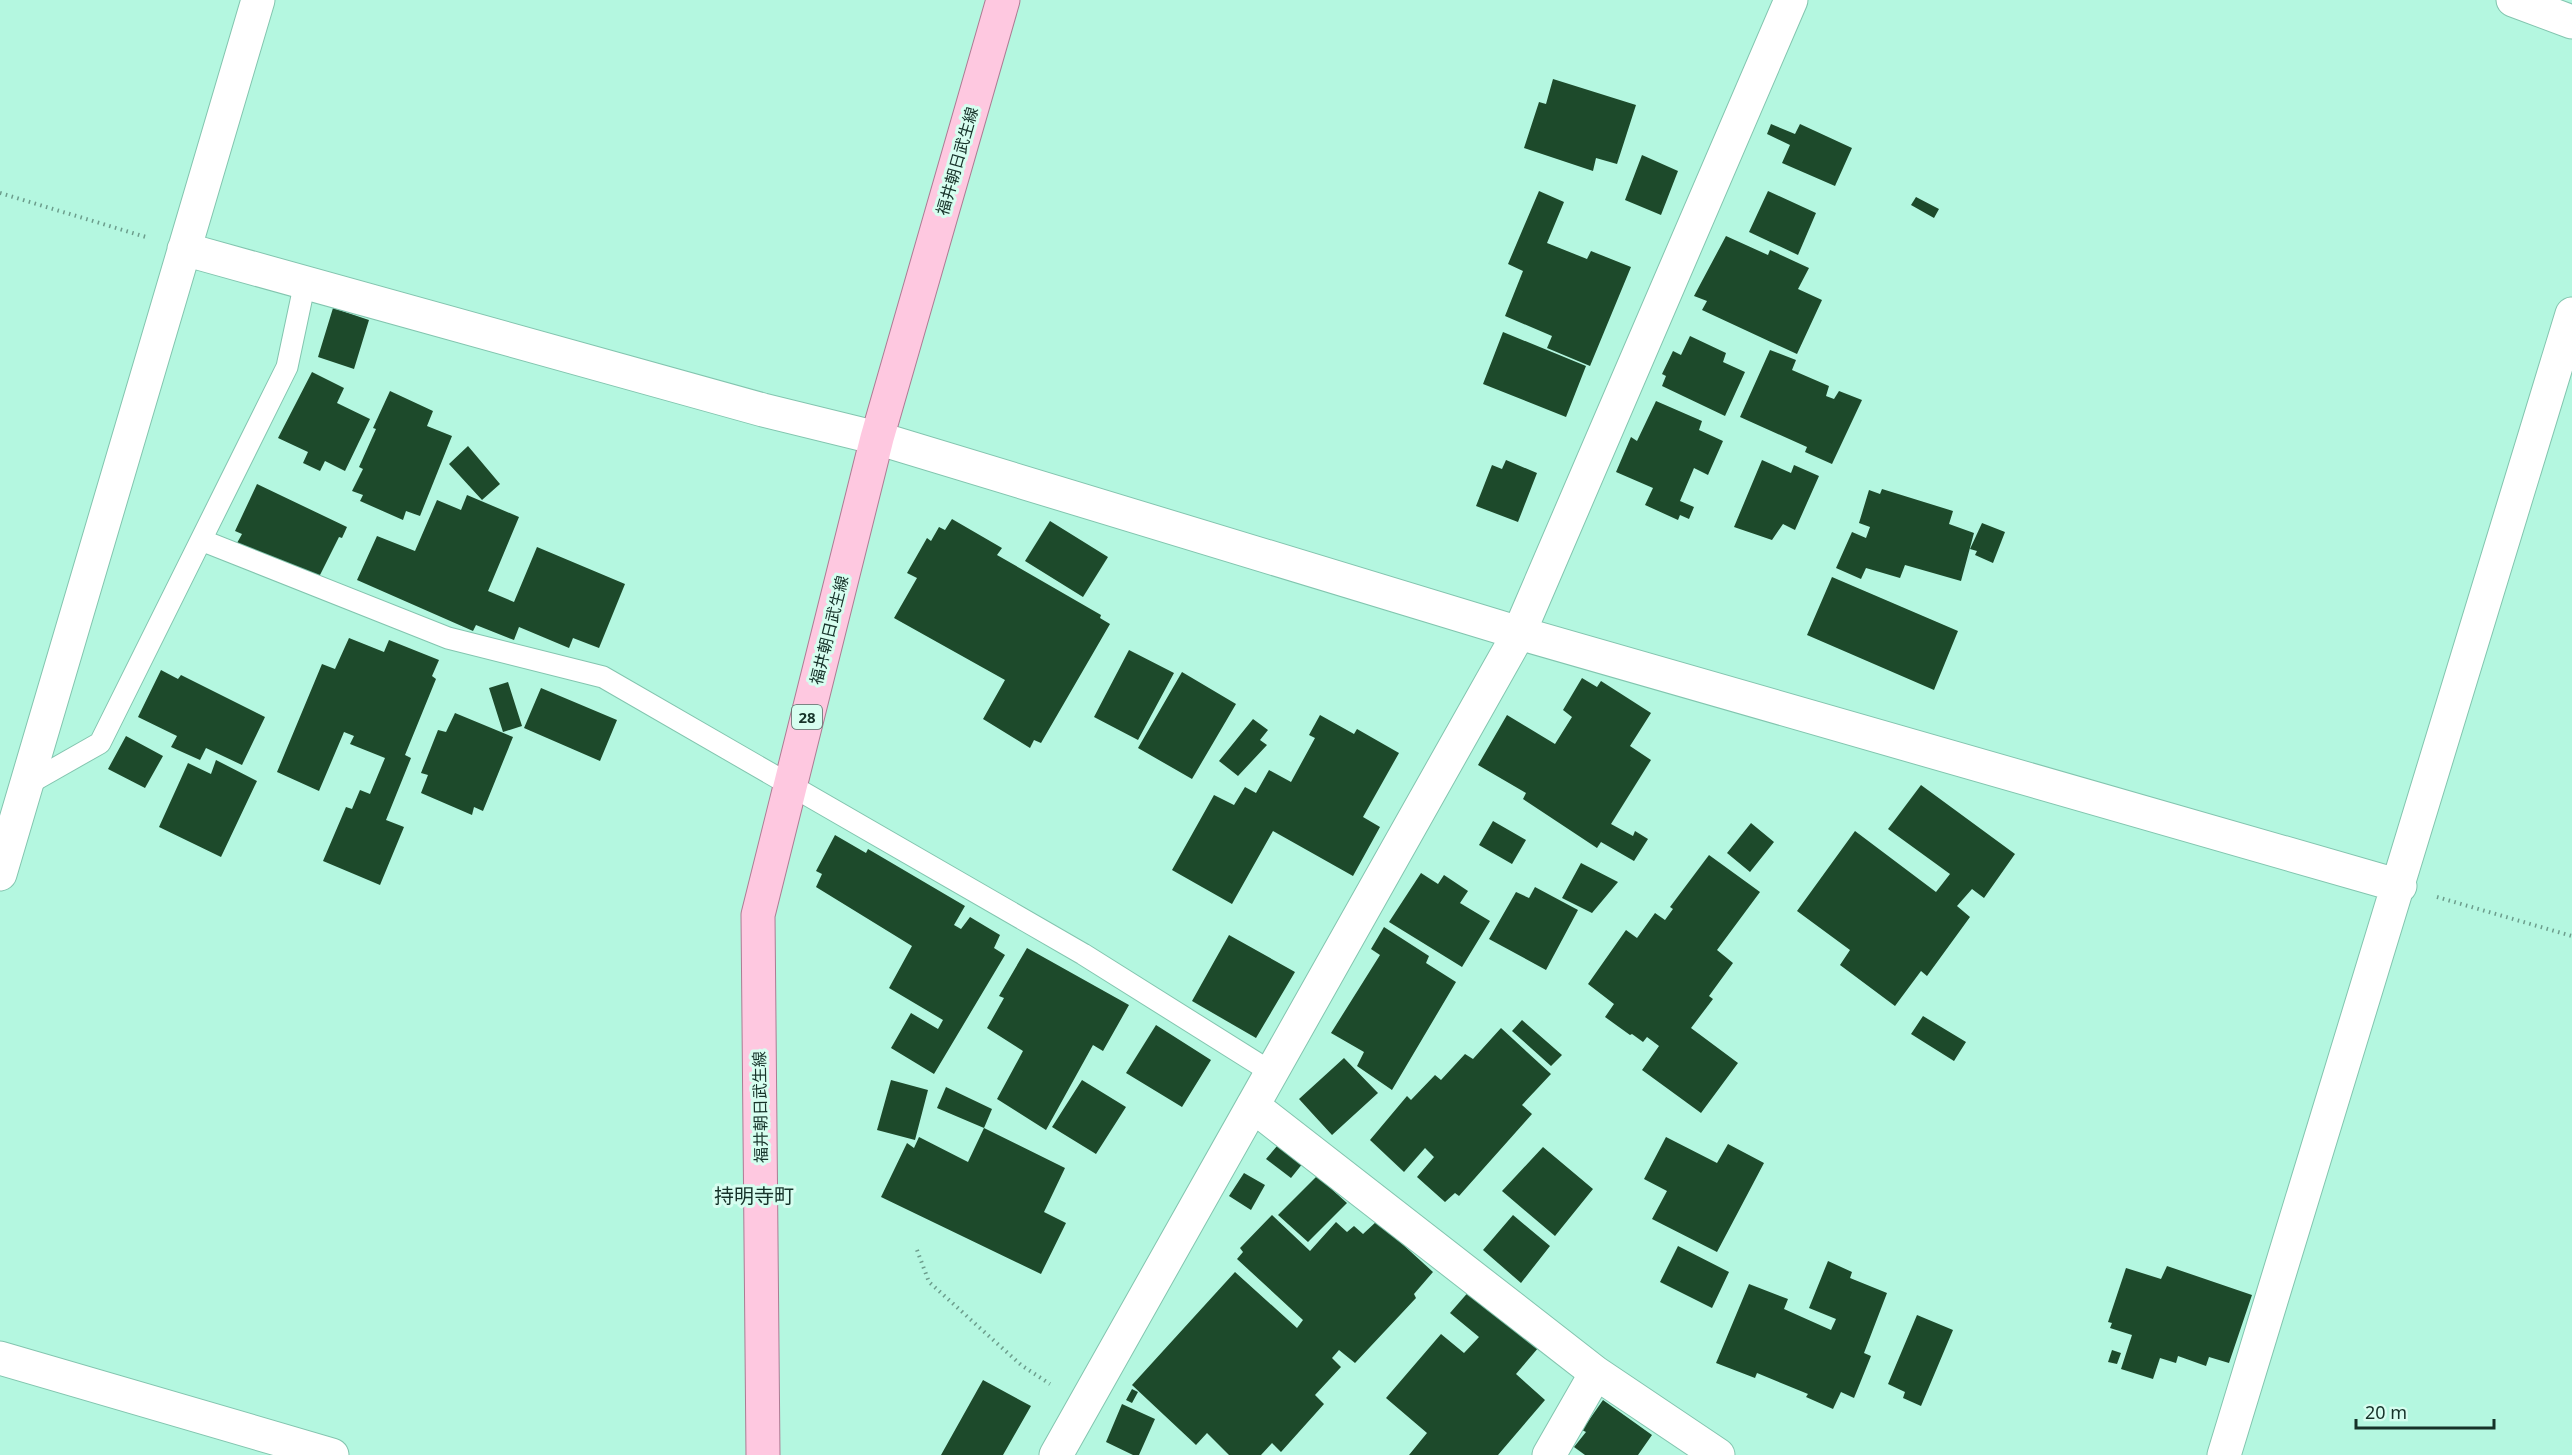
<svg xmlns="http://www.w3.org/2000/svg" width="2572" height="1455" font-family="'Noto Sans','Noto Sans JP',sans-serif">
<style>
.building{fill:#1d4a2b}
.lines{fill:none;stroke-linecap:round;stroke-linejoin:round}
.service-casing{stroke:#83c5af;stroke-width:23}
.minor-casing{stroke:#83c5af;stroke-width:35}
.tertiary-casing{stroke:#83c5af;stroke-width:35}
.primary-casing{stroke:#ad7b93;stroke-width:35}
.path{stroke:#6c9d8c;stroke-width:4;stroke-dasharray:1.5 4.5;stroke-linecap:butt}
.service{stroke:#fff;stroke-width:21}
.minor{stroke:#fff;stroke-width:33}
.tertiary{stroke:#fff;stroke-width:33}
.primary{stroke:#fec8e0;stroke-width:33}
.labels{text-anchor:middle;dominant-baseline:central;stroke-width:6;stroke-linejoin:round;paint-order:stroke}
.shield{fill:#d7fef0;stroke:#506f65;stroke-width:1.5}
.shield-label{font-size:15px;font-weight:bold;fill:#163229}
.street-label{font-size:16px;fill:#163229;stroke:#d7fef0}
.quarter-label{font-size:20px;fill:#163229;stroke:#d7fef0}
</style>
<rect width="100%" height="100%" fill="#b4f7e0"/>
<path class="building" d="M 1553,79 L 1636,105 L 1617,164 L 1596,158 L 1593,171 L 1524,148 L 1539,102 L 1546,104 Z
M 1771,124 L 1795,134 L 1800,124 L 1852,148 L 1835,186 L 1782,163 L 1790,145 L 1767,134 Z
M 1642,155 L 1678,171 L 1661,215 L 1625,200 Z
M 1539,191 L 1564,202 L 1547,243 L 1587,259 L 1591,251 L 1631,267 L 1590,366 L 1547,348 L 1552,336 L 1505,316 L 1523,271 L 1508,264 Z
M 1768,191 L 1816,213 L 1798,255 L 1749,232 Z
M 1916,197 L 1939,209 L 1934,218 L 1911,205 Z
M 1726,236 L 1768,255 L 1770,250 L 1809,268 L 1798,289 L 1822,300 L 1797,354 L 1702,310 L 1707,301 L 1694,296 Z
M 333,308 L 369,320 L 354,369 L 318,357 Z
M 1503,332 L 1586,366 L 1566,417 L 1483,384 Z
M 1690,336 L 1726,353 L 1723,362 L 1745,372 L 1725,416 L 1662,386 L 1666,376 L 1662,374 L 1673,351 L 1681,355 Z
M 1770,350 L 1796,360 L 1792,370 L 1829,386 L 1826,396 L 1834,399 L 1839,391 L 1862,400 L 1832,464 L 1805,452 L 1807,447 L 1740,417 Z
M 312,372 L 344,388 L 337,403 L 370,419 L 345,471 L 325,461 L 320,471 L 303,463 L 308,452 L 278,438 Z
M 390,391 L 433,411 L 427,426 L 452,436 L 420,516 L 406,511 L 403,520 L 360,501 L 363,495 L 352,491 L 363,469 L 359,467 L 376,429 L 373,428 Z
M 1656,401 L 1702,421 L 1699,430 L 1723,441 L 1708,475 L 1694,468 L 1680,501 L 1694,507 L 1689,519 L 1680,515 L 1678,520 L 1645,505 L 1653,488 L 1616,472 L 1631,437 L 1637,441 Z
M 468,446 L 500,484 L 482,500 L 449,464 Z
M 1506,460 L 1537,473 L 1518,522 L 1476,506 L 1492,465 L 1502,469 Z
M 1762,460 L 1791,473 L 1794,465 L 1819,476 L 1795,530 L 1783,524 L 1772,540 L 1734,527 Z
M 257,484 L 347,527 L 342,538 L 339,537 L 317,581 L 237,543 L 242,534 L 235,531 Z
M 1882,489 L 1953,511 L 1949,524 L 1974,533 L 1961,581 L 1905,565 L 1900,578 L 1866,568 L 1861,579 L 1836,568 L 1852,532 L 1866,538 L 1870,527 L 1859,523 L 1869,490 L 1880,494 Z
M 467,495 L 519,517 L 488,591 L 514,602 L 537,547 L 625,584 L 599,648 L 573,638 L 569,648 L 519,627 L 514,640 L 476,625 L 473,631 L 357,580 L 377,536 L 415,551 L 437,500 L 461,510 Z
M 952,519 L 1002,548 L 997,555 L 1101,615 L 1100,618 L 1110,624 L 1041,743 L 1034,740 L 1030,748 L 983,719 L 1005,680 L 894,618 L 917,578 L 907,573 L 927,538 L 931,541 L 939,527 L 945,530 Z
M 1050,521 L 1108,557 L 1083,597 L 1025,561 Z
M 1982,523 L 2005,532 L 1993,563 L 1975,555 L 1977,551 L 1970,549 Z
M 1832,577 L 1958,631 L 1934,690 L 1807,635 Z
M 349,638 L 384,652 L 389,640 L 439,660 L 432,676 L 436,679 L 405,755 L 411,758 L 386,820 L 404,827 L 380,885 L 323,861 L 346,807 L 352,809 L 360,790 L 370,794 L 385,758 L 350,744 L 354,736 L 344,732 L 319,791 L 277,772 L 322,664 L 335,669 Z
M 1129,650 L 1174,673 L 1138,740 L 1094,717 Z
M 161,670 L 178,679 L 181,675 L 265,717 L 242,765 L 206,748 L 200,760 L 171,747 L 177,736 L 138,717 Z
M 1182,672 L 1236,704 L 1192,779 L 1138,748 Z
M 1582,678 L 1597,687 L 1601,681 L 1651,713 L 1630,746 L 1651,760 L 1611,824 L 1633,836 L 1635,831 L 1648,839 L 1634,861 L 1601,842 L 1597,848 L 1523,799 L 1526,793 L 1478,765 L 1507,715 L 1555,744 L 1572,717 L 1563,710 Z
M 508,682 L 522,726 L 503,732 L 489,688 Z
M 541,688 L 617,720 L 600,761 L 524,728 Z
M 455,713 L 513,737 L 483,811 L 474,807 L 472,815 L 421,793 L 428,775 L 421,773 L 438,730 L 446,732 Z
M 1320,715 L 1354,734 L 1357,729 L 1399,753 L 1363,817 L 1380,827 L 1353,876 L 1273,831 L 1232,904 L 1172,870 L 1214,795 L 1234,805 L 1245,787 L 1256,793 L 1269,770 L 1291,782 L 1315,738 L 1309,735 Z
M 1253,719 L 1268,730 L 1260,740 L 1267,745 L 1238,776 L 1219,761 Z
M 126,736 L 163,756 L 145,788 L 108,769 Z
M 216,760 L 257,781 L 221,857 L 159,827 L 188,763 L 211,774 Z
M 1921,785 L 2015,854 L 1984,898 L 1972,889 L 1957,906 L 1970,917 L 1927,976 L 1921,971 L 1895,1006 L 1840,965 L 1850,950 L 1797,911 L 1855,831 L 1936,892 L 1950,874 L 1888,829 Z
M 1493,821 L 1526,840 L 1512,864 L 1479,845 Z
M 1751,823 L 1774,842 L 1750,872 L 1727,853 Z
M 835,835 L 866,853 L 868,849 L 965,906 L 954,925 L 961,929 L 970,917 L 1000,935 L 994,948 L 1005,955 L 934,1074 L 891,1048 L 911,1013 L 938,1029 L 943,1020 L 889,988 L 912,946 L 816,887 L 822,874 L 816,871 Z
M 1709,855 L 1760,892 L 1717,950 L 1733,963 L 1709,996 L 1713,999 L 1691,1028 L 1738,1063 L 1701,1113 L 1642,1070 L 1659,1046 L 1647,1037 L 1643,1042 L 1632,1034 L 1630,1035 L 1605,1017 L 1614,1004 L 1588,984 L 1626,930 L 1637,938 L 1655,913 L 1665,920 L 1673,909 L 1670,907 Z
M 1581,863 L 1618,882 L 1592,913 L 1562,898 Z
M 1421,873 L 1438,884 L 1444,875 L 1468,891 L 1460,903 L 1490,921 L 1462,967 L 1389,922 Z
M 1535,887 L 1578,910 L 1546,970 L 1489,939 L 1516,892 L 1529,898 Z
M 1384,927 L 1429,956 L 1426,963 L 1456,982 L 1392,1090 L 1357,1066 L 1364,1052 L 1331,1033 L 1380,955 L 1371,949 Z
M 1229,935 L 1295,972 L 1256,1038 L 1192,1001 Z
M 1027,948 L 1129,1005 L 1103,1051 L 1093,1045 L 1046,1130 L 997,1099 L 1023,1051 L 987,1028 L 1004,998 L 999,996 Z
M 1923,1016 L 1966,1042 L 1954,1061 L 1911,1034 Z
M 1522,1020 L 1562,1055 L 1551,1066 L 1512,1031 Z
M 1156,1025 L 1211,1060 L 1182,1107 L 1126,1073 Z
M 1501,1028 L 1551,1074 L 1522,1105 L 1532,1114 L 1459,1196 L 1455,1193 L 1445,1202 L 1417,1177 L 1434,1157 L 1425,1148 L 1404,1172 L 1370,1140 L 1407,1096 L 1411,1100 L 1435,1075 L 1441,1080 L 1465,1054 L 1473,1059 Z
M 1344,1058 L 1378,1093 L 1332,1135 L 1299,1099 Z
M 891,1080 L 928,1090 L 915,1140 L 877,1130 Z
M 1082,1080 L 1126,1107 L 1096,1154 L 1052,1127 Z
M 946,1087 L 992,1109 L 984,1128 L 1065,1168 L 1044,1212 L 1066,1223 L 1041,1274 L 881,1197 L 907,1143 L 914,1148 L 919,1137 L 968,1162 L 984,1128 L 937,1108 Z
M 1666,1137 L 1717,1163 L 1728,1144 L 1764,1163 L 1717,1252 L 1652,1219 L 1667,1191 L 1644,1179 Z
M 1283,1139 L 1307,1158 L 1291,1178 L 1266,1159 Z
M 1543,1147 L 1593,1189 L 1555,1236 L 1502,1191 Z
M 1244,1173 L 1265,1185 L 1251,1210 L 1229,1196 Z
M 1317,1176 L 1347,1203 L 1308,1242 L 1278,1215 Z
M 1272,1215 L 1310,1251 L 1336,1222 L 1347,1232 L 1354,1226 L 1363,1234 L 1377,1221 L 1433,1272 L 1414,1294 L 1416,1298 L 1355,1363 L 1339,1350 L 1332,1358 L 1341,1367 L 1315,1395 L 1324,1404 L 1281,1452 L 1272,1443 L 1261,1455 L 1229,1455 L 1207,1433 L 1196,1445 L 1132,1385 L 1235,1272 L 1297,1328 L 1303,1320 L 1237,1259 L 1243,1252 L 1240,1248 Z
M 1513,1215 L 1550,1246 L 1521,1283 L 1483,1250 Z
M 1678,1246 L 1729,1272 L 1712,1308 L 1660,1282 Z
M 1828,1261 L 1852,1272 L 1850,1278 L 1887,1293 L 1864,1353 L 1871,1356 L 1854,1398 L 1841,1392 L 1833,1409 L 1806,1397 L 1808,1394 L 1757,1373 L 1755,1378 L 1716,1363 L 1749,1284 L 1788,1299 L 1784,1309 L 1831,1330 L 1836,1319 L 1809,1308 Z
M 2167,1266 L 2252,1295 L 2229,1363 L 2209,1357 L 2206,1366 L 2178,1356 L 2176,1363 L 2160,1358 L 2153,1379 L 2121,1369 L 2132,1335 L 2110,1328 L 2112,1323 L 2108,1322 L 2126,1268 L 2161,1279 Z
M 1471,1289 L 1539,1347 L 1516,1374 L 1545,1400 L 1498,1455 L 1409,1455 L 1427,1433 L 1386,1398 L 1441,1334 L 1464,1353 L 1479,1337 L 1450,1313 Z
M 1917,1315 L 1953,1330 L 1921,1406 L 1903,1398 L 1905,1392 L 1888,1384 Z
M 2112,1350 L 2121,1353 L 2117,1364 L 2108,1362 Z
M 983,1380 L 1031,1406 L 1003,1455 L 941,1455 Z
M 1132,1389 L 1138,1392 L 1132,1403 L 1126,1400 Z
M 1603,1400 L 1652,1435 L 1638,1455 L 1585,1455 L 1574,1447 L 1586,1432 L 1582,1430 Z
M 1122,1404 L 1155,1419 L 1139,1455 L 1133,1455 L 1106,1442 Z"/>
<g class="lines">
<defs>
<path id="service" d="M 201,540 L 448,638 L 603,677 L 1083,954 L 1271,1072
M 26,785 L 100,743 L 287,367 L 305,282"/>
<path id="minor" d="M 2513,0 L 2572,22
M 184,249 L 763,410 L 877,438 L 1519,633 L 2400,886
M 0,874 L 258,0
M 1253,1106 L 1596,1373 L 1718,1455
M 0,1358 L 332,1455
M 1549,1455 L 1596,1373
M 2224,1455 L 2572,314"/>
<path id="tertiary" d="M 1056,1455 L 1519,633 L 1791,0"/>
<path id="primary" d="M 763,1455 L 758,915 L 877,438 L 1003,0"/>
</defs>
<use href="#service" class="service-casing"/>
<use href="#minor" class="minor-casing"/>
<use href="#tertiary" class="tertiary-casing"/>
<use href="#primary" class="primary-casing"/>
<path class="path" d="M 0,193 L 146,237
M 2437,897 L 2572,936
M 917,1250 L 929,1282 L 1021,1365 L 1050,1384"/>
<use href="#service" class="service"/>
<use href="#minor" class="minor"/>
<use href="#tertiary" class="tertiary"/>
<use href="#primary" class="primary"/>
</g>
<g class="labels">
<rect class="shield" x="792" y="705" width="30" height="24" rx="4.5"/>
<g class="shield-label">
<text x="807" y="717">28</text>
</g>
<g class="street-label">
<text transform="translate(957 161) rotate(-74)">福井朝日武生線</text>
<text transform="translate(829 630) rotate(-76)">福井朝日武生線</text>
<text transform="translate(760 1107) rotate(-91)">福井朝日武生線</text>
</g>
<g class="quarter-label">
<text x="754" y="1195">持明寺町</text>
</g>
</g>
<path d="M2356 1419v9h138v-9" fill="none" stroke="#163229" stroke-width="3"/>
<text x="2365" y="1419" font-size="18" fill="#163229" stroke="#d7fef0" stroke-width="4.5" paint-order="stroke">20 m</text>
</svg>
